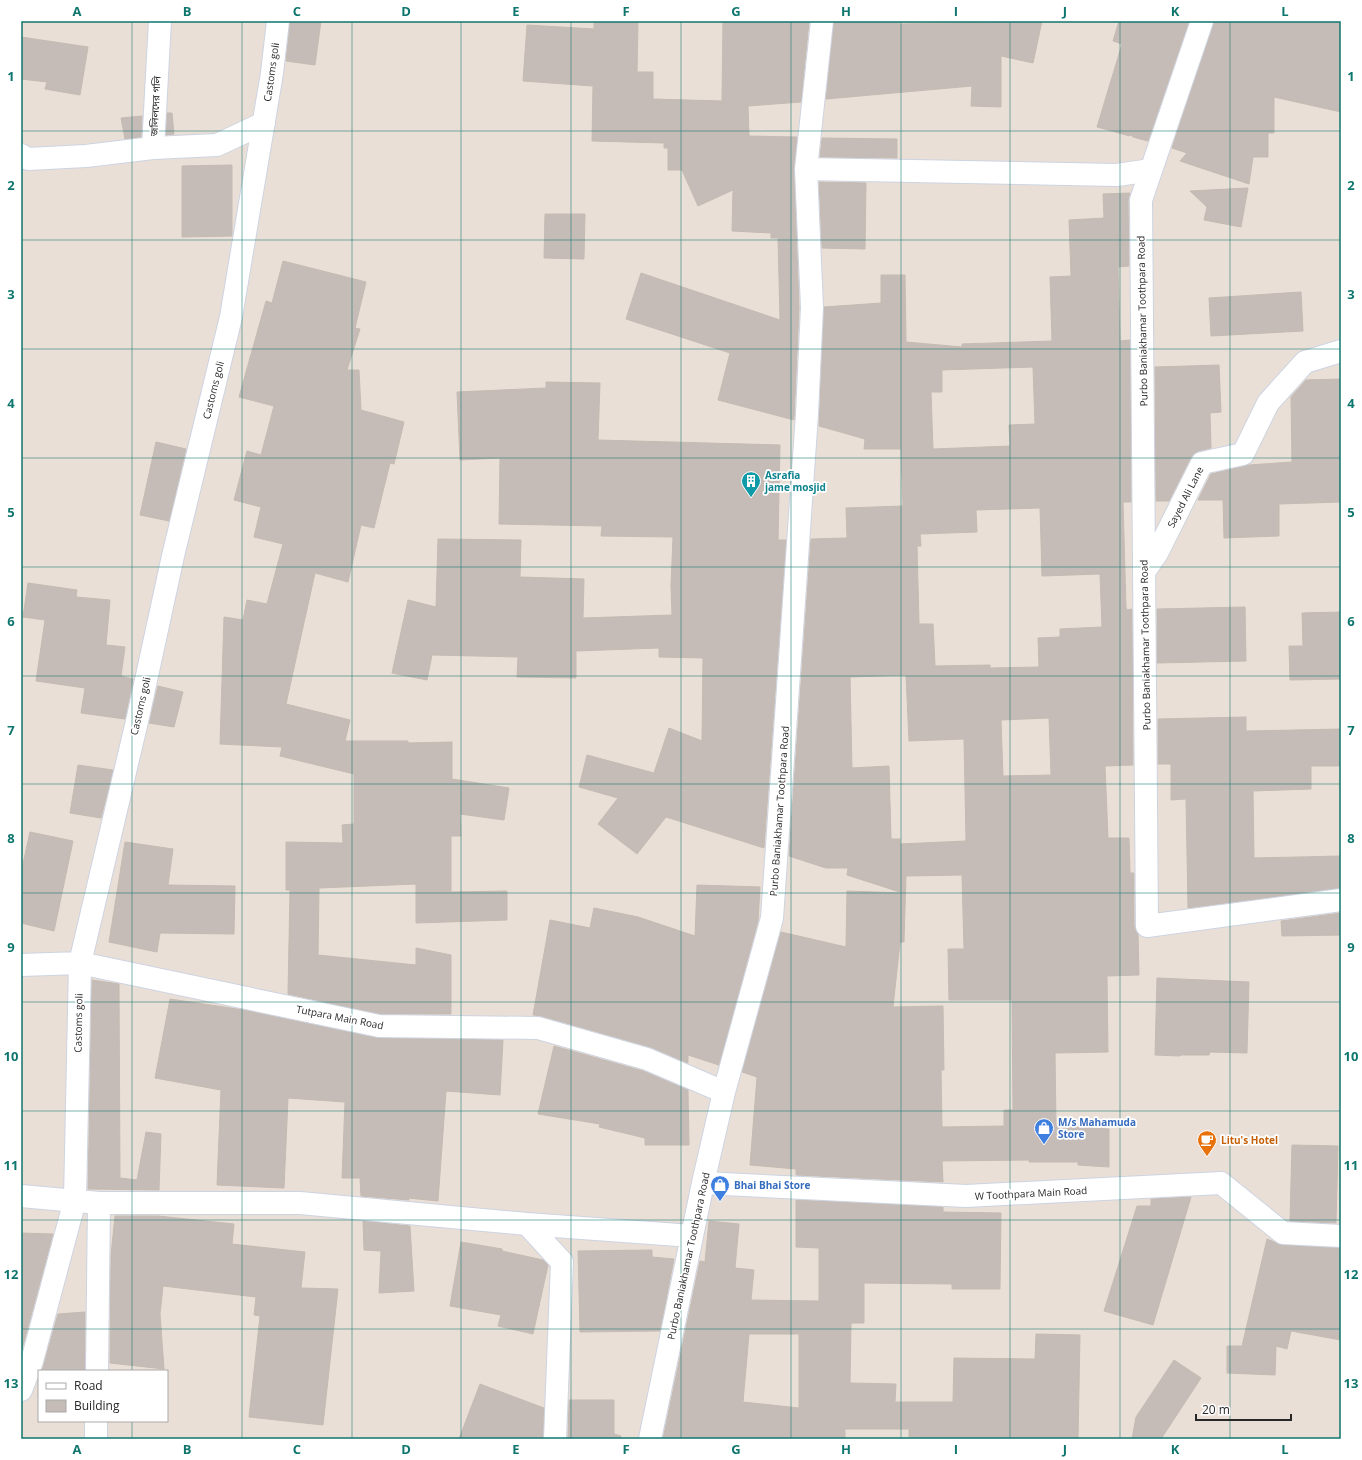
<svg xmlns="http://www.w3.org/2000/svg" width="1362" height="1460" font-family="'Open Sans','Noto Sans Bengali',sans-serif">
<style>
.building{fill:#c5bcb8;stroke:#c5bbb2;fill-rule:evenodd}
.lines{fill:none;stroke-linecap:round;stroke-linejoin:round}
.minor-casing{stroke:#cdd4e1;stroke-width:24}
.minor{stroke:#fff;stroke-width:22}
.grid{fill:none;stroke:#0f766e;stroke-width:1;stroke-opacity:0.55}
.labels{text-anchor:middle;dominant-baseline:central;stroke-width:3.5;stroke-linejoin:round;paint-order:stroke}
.street-label{font-size:10px;fill:#272727;stroke:#fff}
.culture-label{font-size:10px;font-weight:bold;fill:#0d838f;stroke:#fff;text-anchor:start}
.shop-label{font-size:10px;font-weight:bold;fill:#366cbe;stroke:#fff;text-anchor:start}
.food-label{font-size:10px;font-weight:bold;fill:#c56008;stroke:#fff;text-anchor:start}
.neatline{fill:none;stroke:#0f766e;stroke-width:1.5}
.grid-label{font-size:13px;text-anchor:middle;font-weight:bold;fill:#0f766e}
</style>
<rect width="100%" height="100%" fill="#eadfd7"/>
<path class="building" d="M 290,21 L 321,21 L 315,65 L 286,61 Z
M 594,21 L 638,21 L 637,72 L 653,72 L 653,99 L 722,101 L 723,21 L 809,21 L 801,102 L 748,106 L 749,136 L 797,137 L 794,170 L 799,307 L 794,420 L 718,400 L 730,353 L 626,319 L 641,273 L 780,320 L 778,238 L 771,238 L 771,233 L 732,231 L 733,190 L 698,206 L 682,170 L 668,170 L 668,148 L 664,148 L 664,143 L 592,141 L 593,86 L 523,81 L 527,25 L 594,29 Z
M 834,21 L 899,21 L 899,24 L 1042,21 L 1033,63 L 1001,56 L 1001,107 L 971,106 L 972,86 L 826,99 Z
M 1119,21 L 1189,21 L 1148,141 L 1133,137 L 1130,134 L 1130,136 L 1097,127 L 1122,44 L 1113,41 Z
M 1214,21 L 1341,21 L 1341,112 L 1274,97 L 1274,133 L 1268,133 L 1268,157 L 1253,157 L 1249,184 L 1180,161 L 1187,153 L 1172,148 Z
M 21,37 L 88,47 L 80,95 L 45,89 L 47,82 L 21,79 Z
M 167,113 L 172,113 L 174,134 L 166,135 Z
M 142,116 L 141,137 L 125,139 L 121,118 Z
M 822,138 L 897,139 L 897,158 L 820,157 Z
M 232,165 L 232,236 L 182,237 L 182,166 Z
M 819,182 L 866,183 L 865,249 L 822,248 Z
M 1248,188 L 1241,227 L 1204,220 L 1207,207 L 1190,191 Z
M 1130,193 L 1128,200 L 1129,266 L 1118,267 L 1120,341 L 1130,340 L 1131,502 L 1123,502 L 1126,607 L 1127,610 L 1132,609 L 1133,765 L 1105,766 L 1108,838 L 1129,838 L 1130,873 L 1134,873 L 1134,926 L 1138,934 L 1139,975 L 1107,976 L 1108,1052 L 1055,1053 L 1056,1126 L 1109,1129 L 1109,1167 L 1078,1165 L 1078,1162 L 1029,1162 L 1029,1160 L 942,1161 L 943,1182 L 796,1175 L 796,1169 L 750,1165 L 757,1077 L 742,1072 L 781,932 L 846,947 L 847,891 L 903,893 L 847,875 L 848,868 L 826,868 L 789,856 L 811,539 L 847,538 L 846,508 L 903,506 L 901,449 L 864,449 L 865,439 L 819,426 L 824,307 L 881,303 L 881,275 L 905,275 L 906,342 L 962,347 L 962,344 L 1052,341 L 1050,277 L 1071,276 L 1069,220 L 1104,218 L 1103,194 ZM 1033,367 L 1035,424 L 1009,425 L 1010,446 L 933,449 L 931,392 L 942,392 L 942,370 ZM 1040,508 L 1042,576 L 1100,574 L 1102,627 L 1060,629 L 1060,637 L 1038,638 L 1039,667 L 990,668 L 990,665 L 935,666 L 933,624 L 919,624 L 917,546 L 921,546 L 920,534 L 977,532 L 976,510 ZM 906,675 L 909,741 L 964,739 L 966,841 L 900,844 L 900,839 L 891,839 L 889,766 L 852,768 L 850,677 ZM 1049,718 L 1051,775 L 1003,776 L 1001,720 ZM 962,875 L 964,949 L 948,949 L 949,1000 L 1012,1000 L 1013,1110 L 1004,1110 L 1004,1126 L 942,1127 L 941,1070 L 944,1070 L 943,1006 L 893,1007 L 900,942 L 904,942 L 906,876 Z
M 545,214 L 585,214 L 584,259 L 544,258 Z
M 283,261 L 366,282 L 355,328 L 360,329 L 347,370 L 359,370 L 361,410 L 404,422 L 394,464 L 390,463 L 374,528 L 361,525 L 348,582 L 315,573 L 286,704 L 350,720 L 345,741 L 408,741 L 408,743 L 452,742 L 452,779 L 509,788 L 504,820 L 460,814 L 461,836 L 451,836 L 451,892 L 507,891 L 507,920 L 416,923 L 416,884 L 319,888 L 318,955 L 416,965 L 416,948 L 451,955 L 451,1014 L 380,1014 L 288,994 L 290,890 L 286,890 L 286,842 L 343,843 L 342,825 L 354,824 L 354,774 L 280,756 L 282,747 L 220,744 L 224,617 L 243,620 L 247,600 L 267,604 L 283,544 L 254,537 L 261,507 L 234,500 L 247,451 L 261,455 L 274,406 L 239,397 L 266,301 L 272,303 Z
M 1301,292 L 1303,331 L 1211,336 L 1209,298 Z
M 1219,365 L 1221,412 L 1210,413 L 1211,448 L 1199,451 L 1191,457 L 1169,501 L 1156,501 L 1155,367 Z
M 1341,379 L 1341,502 L 1279,504 L 1279,536 L 1224,538 L 1223,500 L 1198,500 L 1211,474 L 1249,465 L 1292,462 L 1291,397 L 1306,380 Z
M 546,382 L 600,383 L 598,440 L 780,445 L 778,540 L 786,540 L 764,848 L 666,817 L 637,854 L 598,824 L 618,798 L 579,787 L 587,755 L 654,773 L 669,728 L 702,741 L 703,658 L 659,657 L 659,648 L 576,651 L 576,678 L 517,677 L 518,657 L 432,655 L 427,680 L 392,673 L 408,600 L 436,607 L 438,539 L 521,540 L 520,577 L 584,579 L 583,618 L 672,615 L 671,586 L 673,537 L 601,536 L 602,526 L 499,524 L 500,458 L 460,460 L 457,392 L 546,388 Z
M 156,442 L 186,449 L 169,521 L 140,515 Z
M 28,583 L 77,590 L 76,597 L 110,600 L 106,645 L 125,647 L 121,676 L 133,679 L 125,719 L 81,713 L 85,688 L 36,681 L 45,620 L 23,617 Z
M 1245,607 L 1246,661 L 1157,663 L 1157,609 Z
M 1341,612 L 1341,679 L 1290,680 L 1289,646 L 1303,646 L 1302,613 Z
M 158,686 L 183,692 L 174,727 L 149,723 Z
M 1246,717 L 1246,731 L 1341,729 L 1341,766 L 1311,766 L 1311,789 L 1253,791 L 1254,858 L 1341,856 L 1341,888 L 1188,908 L 1186,799 L 1171,800 L 1171,764 L 1158,764 L 1158,719 Z
M 78,765 L 113,770 L 101,818 L 70,813 Z
M 30,832 L 73,841 L 54,931 L 21,923 L 21,873 Z
M 125,842 L 173,849 L 168,885 L 235,886 L 234,934 L 160,933 L 157,952 L 109,942 Z
M 697,885 L 760,887 L 758,921 L 719,1065 L 688,1055 L 688,1063 L 650,1047 L 541,1016 L 533,1015 L 550,920 L 590,928 L 594,908 L 638,917 L 695,936 Z
M 1341,913 L 1341,935 L 1282,936 L 1281,921 Z
M 1157,978 L 1249,982 L 1247,1053 L 1210,1052 L 1209,1055 L 1181,1055 L 1180,1056 L 1155,1055 Z
M 92,980 L 119,984 L 120,1178 L 137,1180 L 146,1132 L 161,1134 L 159,1190 L 88,1189 Z
M 170,999 L 244,1010 L 377,1038 L 503,1040 L 500,1095 L 446,1091 L 438,1201 L 408,1198 L 409,1200 L 361,1196 L 360,1178 L 342,1178 L 345,1102 L 288,1098 L 284,1188 L 217,1185 L 221,1090 L 155,1078 Z
M 554,1046 L 643,1071 L 688,1090 L 689,1145 L 645,1145 L 645,1138 L 599,1127 L 600,1124 L 538,1114 Z
M 1292,1145 L 1338,1146 L 1336,1223 L 1290,1221 Z
M 1191,1197 L 1153,1325 L 1104,1311 L 1137,1206 L 1151,1206 L 1151,1199 Z
M 796,1200 L 943,1207 L 943,1212 L 1001,1213 L 1000,1289 L 952,1289 L 952,1284 L 864,1283 L 864,1323 L 851,1323 L 850,1383 L 896,1384 L 895,1402 L 953,1402 L 954,1358 L 1035,1359 L 1036,1334 L 1080,1335 L 1078,1439 L 909,1437 L 909,1429 L 845,1429 L 845,1439 L 663,1439 L 700,1261 L 705,1262 L 709,1221 L 739,1224 L 735,1268 L 754,1270 L 751,1300 L 819,1301 L 819,1248 L 796,1247 ZM 749,1334 L 799,1334 L 799,1408 L 743,1402 Z
M 115,1216 L 158,1216 L 234,1224 L 232,1244 L 305,1252 L 301,1288 L 338,1289 L 323,1425 L 249,1417 L 260,1316 L 254,1315 L 256,1297 L 163,1286 L 160,1314 L 164,1369 L 110,1363 L 111,1255 Z
M 363,1221 L 410,1226 L 414,1291 L 379,1293 L 381,1251 L 364,1250 Z
M 21,1233 L 53,1234 L 21,1353 Z
M 1267,1239 L 1282,1245 L 1341,1248 L 1341,1340 L 1291,1331 L 1287,1349 L 1276,1346 L 1275,1375 L 1227,1373 L 1227,1346 L 1242,1346 Z
M 461,1242 L 502,1249 L 502,1251 L 543,1260 L 548,1265 L 533,1334 L 498,1326 L 501,1315 L 450,1306 Z
M 652,1250 L 652,1257 L 674,1259 L 660,1331 L 580,1332 L 578,1251 Z
M 85,1312 L 85,1371 L 42,1371 L 58,1314 Z
M 1174,1360 L 1201,1378 L 1161,1439 L 1132,1439 L 1136,1417 Z
M 480,1384 L 544,1408 L 543,1439 L 459,1439 Z
M 569,1400 L 614,1400 L 614,1434 L 621,1436 L 620,1439 L 568,1439 Z"/>
<g class="lines">
<defs>
<path id="minor" d="M 160,21 L 153,148 L 217,145 L 264,123
M 1202,21 L 1141,200 L 1147,926 L 1341,900
M 21,155 L 28,159 L 86,156 L 153,148
M 806,169 L 1117,175 L 1151,170
M 1144,572 L 1157,553 L 1202,463 L 1243,454 L 1268,403 L 1305,362 L 1341,351
M 21,965 L 80,963 L 379,1026 L 538,1028 L 647,1059 L 724,1092
M 703,1183 L 966,1196 L 1221,1183 L 1283,1233 L 1341,1236
M 21,1196 L 99,1203 L 300,1203 L 527,1224 L 562,1262 L 555,1439
M 527,1224 L 692,1236
M 97,1371 L 99,1203
M 21,1390 L 32,1361 L 75,1200 L 80,963 L 138,717 L 173,556 L 231,317 L 272,73 L 278,21
M 96,1439 L 96,1421
M 650,1439 L 703,1183 L 724,1092 L 772,918 L 807,414 L 812,307 L 806,169 L 822,21"/>
</defs>
<use href="#minor" class="minor-casing"/>
<use href="#minor" class="minor"/>
</g>
<path class="grid" d="M 132,21 L 132,1371M 242,21 L 242,1439M 352,21 L 352,1439M 461,21 L 461,1439M 571,21 L 571,1439M 681,21 L 681,1439M 791,21 L 791,1439M 901,21 L 901,1439M 1010,21 L 1010,1439M 1120,21 L 1120,1439M 1230,21 L 1230,1439M 21,131 L 1341,131M 21,240 L 1341,240M 21,349 L 1341,349M 21,458 L 1341,458M 21,567 L 1341,567M 21,676 L 1341,676M 21,784 L 1341,784M 21,893 L 1341,893M 21,1002 L 1341,1002M 21,1111 L 1341,1111M 21,1220 L 1341,1220M 21,1329 L 1341,1329M 132,1421 L 132,1439"/>
<defs>
<symbol id="building-pin" viewBox="-11 -11 22 30"><path d="M0 17L-7.5 6A9.5 9.5 0 1 1 7.5 6Z" fill="#0f9aa8" stroke="#fff"/><path d="M-4-6H4V6H1V3H-1V6H-4ZM-2.5-4.3h1.7v1.8h-1.7ZM.8-4.3h1.7v1.8H.8ZM-2.5-1h1.7V.8h-1.7ZM.8-1h1.7V.8H.8Z" fill="#fff"/></symbol>
<symbol id="shop-pin" viewBox="-11 -11 22 30"><path d="M0 17L-7.5 6A9.5 9.5 0 1 1 7.5 6Z" fill="#3f7fe0" stroke="#fff"/><path d="M-5-2.5h2.3a2.7 3.5 0 0 1 5.4 0H5L5.5 6h-11ZM-1.5-2.5h3a1.5 2.3 0 0 0-3 0Z" fill="#fff"/></symbol>
<symbol id="cafe-pin" viewBox="-11 -11 22 30"><path d="M0 17L-7.5 6A9.5 9.5 0 1 1 7.5 6Z" fill="#e8710a" stroke="#fff"/><path d="M-5.5-4.5H6V0H3Q3 3.5 0 3.5H-2.5Q-5.5 3.5-5.5 0ZM3-3.2v2h1.7v-2ZM-6 4.5H4V6H-6Z" fill="#fff"/></symbol>
</defs>
<g fill-rule="evenodd">
<use href="#building-pin" x="740" y="470" width="22" height="30"/>
<use href="#shop-pin" x="1033" y="1117" width="22" height="30"/>
<use href="#cafe-pin" x="1196" y="1129" width="22" height="30"/>
<use href="#shop-pin" x="709" y="1174" width="22" height="30"/>
</g>
<g class="labels">
<g class="street-label">
<text transform="translate(271 72) rotate(-82)">Castoms goli</text>
<text transform="translate(155 106) rotate(-87)">জলিলদের গলি</text>
<text transform="translate(1142 321) rotate(-91)">Purbo Baniakhamar Toothpara Road</text>
<text transform="translate(213 390) rotate(-76)">Castoms goli</text>
<text transform="translate(1185 497) rotate(-63)">Sayed Ali Lane</text>
<text transform="translate(1145 645) rotate(-91)">Purbo Baniakhamar Toothpara Road</text>
<text transform="translate(140 706) rotate(-77)">Castoms goli</text>
<text transform="translate(779 811) rotate(-86)">Purbo Baniakhamar Toothpara Road</text>
<text transform="translate(340 1017) rotate(11)">Tutpara Main Road</text>
<text transform="translate(78 1023) rotate(-89)">Castoms goli</text>
<text transform="translate(1031 1193) rotate(-3)">W Toothpara Main Road</text>
<text transform="translate(688 1256) rotate(-78)">Purbo Baniakhamar Toothpara Road</text>
</g>
<g class="culture-label">
<text x="765" y="475">Asrafia<tspan x="765" dy="12">jame mosjid</tspan></text>
</g>
<g class="shop-label">
<text x="1058" y="1122">M/s Mahamuda<tspan x="1058" dy="12">Store</tspan></text>
<text x="734" y="1185">Bhai Bhai Store</text>
</g>
<g class="food-label">
<text x="1221" y="1140">Litu's Hotel</text>
</g>
</g>
<rect width="1362" height="1460" fill="none" stroke="#ffffff" stroke-width="44"/>
<rect x="38" y="1370" width="130" height="52" fill="#ffffff" stroke="#a9a9a9"/>
<rect x="46" y="1383" width="20" height="6" fill="#ffffff" stroke="#a9a9a9"/>
<text x="74" y="1390" font-size="12" fill="#272727">Road</text>
<rect x="46" y="1400" width="20" height="12" fill="#c5bcb8" stroke="#a9a9a9"/>
<text x="74" y="1410" font-size="12" fill="#272727">Building</text>
<path d="M1196 1414v6h95v-6" fill="none" stroke="#272727" stroke-width="2"/>
<text x="1202" y="1414" font-size="12" fill="#272727" stroke="#ffffff" stroke-width="3" paint-order="stroke">20 m</text>
<rect x="22" y="22" width="1318" height="1416" class="neatline"/>
<g class="grid-label">
<text x="77" y="16">A</text>
<text x="187" y="16">B</text>
<text x="297" y="16">C</text>
<text x="406" y="16">D</text>
<text x="516" y="16">E</text>
<text x="626" y="16">F</text>
<text x="736" y="16">G</text>
<text x="846" y="16">H</text>
<text x="956" y="16">I</text>
<text x="1065" y="16">J</text>
<text x="1175" y="16">K</text>
<text x="1285" y="16">L</text>
<text x="11" y="81">1</text>
<text x="1351" y="81">1</text>
<text x="11" y="190">2</text>
<text x="1351" y="190">2</text>
<text x="11" y="299">3</text>
<text x="1351" y="299">3</text>
<text x="11" y="408">4</text>
<text x="1351" y="408">4</text>
<text x="11" y="517">5</text>
<text x="1351" y="517">5</text>
<text x="11" y="626">6</text>
<text x="1351" y="626">6</text>
<text x="11" y="735">7</text>
<text x="1351" y="735">7</text>
<text x="11" y="843">8</text>
<text x="1351" y="843">8</text>
<text x="11" y="952">9</text>
<text x="1351" y="952">9</text>
<text x="11" y="1061">10</text>
<text x="1351" y="1061">10</text>
<text x="11" y="1170">11</text>
<text x="1351" y="1170">11</text>
<text x="11" y="1279">12</text>
<text x="1351" y="1279">12</text>
<text x="11" y="1388">13</text>
<text x="1351" y="1388">13</text>
<text x="77" y="1454">A</text>
<text x="187" y="1454">B</text>
<text x="297" y="1454">C</text>
<text x="406" y="1454">D</text>
<text x="516" y="1454">E</text>
<text x="626" y="1454">F</text>
<text x="736" y="1454">G</text>
<text x="846" y="1454">H</text>
<text x="956" y="1454">I</text>
<text x="1065" y="1454">J</text>
<text x="1175" y="1454">K</text>
<text x="1285" y="1454">L</text>
</g>
</svg>
